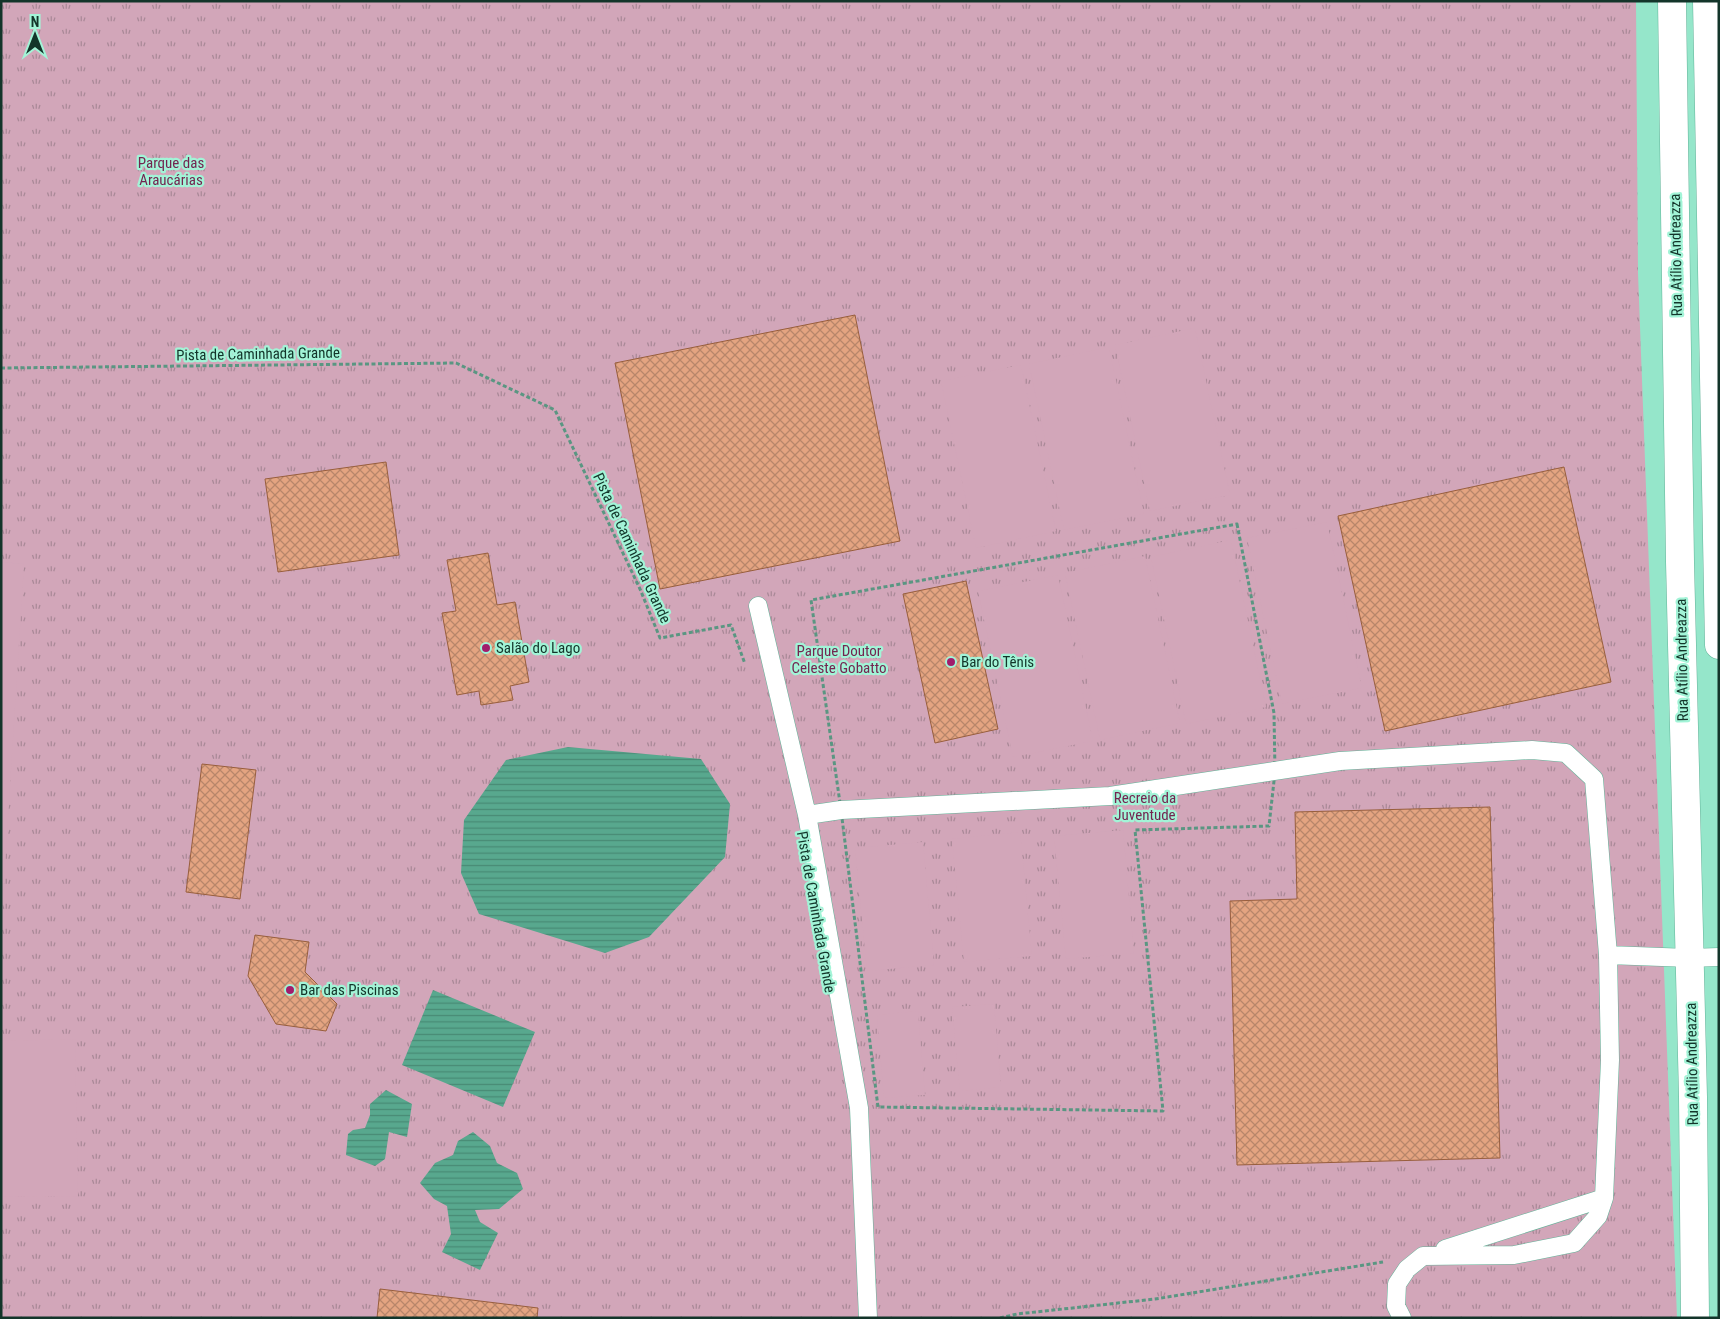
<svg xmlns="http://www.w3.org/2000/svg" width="1720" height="1319" font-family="'Roboto Condensed',sans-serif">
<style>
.park{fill:url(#park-tufts)}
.pitch{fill:#d2a6b9}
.water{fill:url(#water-rules)}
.building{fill:url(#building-cross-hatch);stroke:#985e3d}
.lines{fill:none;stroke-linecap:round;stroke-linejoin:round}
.service-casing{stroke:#62b298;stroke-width:19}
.secondary-casing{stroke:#62b298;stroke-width:29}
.path{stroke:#5a9682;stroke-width:3;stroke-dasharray:4 2.5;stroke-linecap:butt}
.service{stroke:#fff;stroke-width:18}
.secondary{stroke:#fff;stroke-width:28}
.poi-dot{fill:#a11d6c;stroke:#a2f4d7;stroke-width:2}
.labels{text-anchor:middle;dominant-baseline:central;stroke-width:4.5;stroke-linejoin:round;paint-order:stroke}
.park-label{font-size:15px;fill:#732550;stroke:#a2f4d7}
.street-label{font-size:15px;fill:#13352a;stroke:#a2f4d7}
.poi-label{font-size:15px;fill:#13352a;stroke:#a2f4d7;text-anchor:start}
</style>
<defs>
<pattern id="park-tufts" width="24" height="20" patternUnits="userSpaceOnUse" patternTransform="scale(1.25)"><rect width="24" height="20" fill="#d2a6b9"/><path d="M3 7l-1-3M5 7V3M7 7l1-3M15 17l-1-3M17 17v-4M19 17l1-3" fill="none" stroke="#a98897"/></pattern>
<pattern id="water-rules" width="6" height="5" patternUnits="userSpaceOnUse" patternTransform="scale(1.25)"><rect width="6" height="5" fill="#58a88e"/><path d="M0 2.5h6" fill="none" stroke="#488a74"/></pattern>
<pattern id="building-cross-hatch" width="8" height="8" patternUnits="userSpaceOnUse" patternTransform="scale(1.25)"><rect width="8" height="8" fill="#e4a481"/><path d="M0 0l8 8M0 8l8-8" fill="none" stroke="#b8866a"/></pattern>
</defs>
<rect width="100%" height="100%" fill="#95e6ca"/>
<path class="park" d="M 1,1 L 1636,1 L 1638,273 L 1677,1318 L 1,1318 Z"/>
<path class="pitch" d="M 1195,328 L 1230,495 L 1150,511 L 1115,345 Z
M 1109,347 L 1144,514 L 1064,530 L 1029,364 Z
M 1021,365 L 1056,531 L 976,548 L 941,381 Z
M 1327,522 L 1362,688 L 1282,704 L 1247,538 Z
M 1231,540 L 1266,707 L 1186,724 L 1151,557 Z
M 1145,556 L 1180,723 L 1100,740 L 1065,573 Z
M 1,562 L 24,564 L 2,914 L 1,914 Z
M 1058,575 L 1093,741 L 1013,757 L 978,591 Z
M 1123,830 L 1134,953 L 1066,959 L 1054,836 Z
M 1020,832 L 1032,956 L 964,962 L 952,839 Z
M 923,842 L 934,965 L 867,971 L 855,848 Z
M 994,1004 L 1001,1087 L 960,1091 L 952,1007 Z
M 918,1011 L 925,1095 L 884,1098 L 877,1015 Z
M 75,1039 L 78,1196 L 1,1197 L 1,1041 Z"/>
<path class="water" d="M 568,747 L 701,759 L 730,804 L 725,857 L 649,937 L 605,953 L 479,914 L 461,873 L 464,820 L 506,760 Z
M 433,990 L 535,1032 L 503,1107 L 402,1065 Z
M 386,1090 L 412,1104 L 407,1137 L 389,1132 L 385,1159 L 375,1166 L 346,1155 L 348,1134 L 353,1130 L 365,1128 L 370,1115 L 370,1104 Z
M 473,1132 L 490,1146 L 497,1163 L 517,1173 L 523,1189 L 499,1209 L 475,1210 L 480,1222 L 498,1233 L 480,1270 L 442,1252 L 451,1234 L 447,1206 L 434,1199 L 420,1183 L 435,1163 L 453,1155 L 458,1141 Z"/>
<path class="building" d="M 855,315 L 900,541 L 660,589 L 615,363 Z
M 386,462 L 399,555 L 278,572 L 265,479 Z
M 1564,467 L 1611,682 L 1385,731 L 1338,516 Z
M 488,553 L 497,605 L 515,602 L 529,682 L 510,686 L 513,700 L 481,705 L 479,691 L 457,695 L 442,613 L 456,611 L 447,560 Z
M 966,581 L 998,729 L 935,743 L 903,594 Z
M 202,764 L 256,770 L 240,899 L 186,892 Z
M 1490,807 L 1500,1158 L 1237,1165 L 1230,901 L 1297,899 L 1295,812 Z
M 255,935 L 309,942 L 305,972 L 337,1004 L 326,1031 L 276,1024 L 248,976 Z
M 380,1289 L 538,1308 L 537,1318 L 377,1318 Z"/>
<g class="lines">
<defs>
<path id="service" d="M 758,606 L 807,815 L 859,1108 L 868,1318
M 807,815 L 841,810 L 1110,796 L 1340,761 L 1532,750 L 1566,753 L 1594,779 L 1608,955 L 1610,1060 L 1604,1198 L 1598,1216 L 1574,1243 L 1514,1255 L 1423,1256 L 1407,1269 L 1397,1284 L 1396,1306 L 1402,1318
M 1608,955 L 1689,958 L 1719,957
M 1445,1249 L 1604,1198"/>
<path id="secondary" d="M 1672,1 L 1680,562 L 1693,1097 L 1695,1318
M 1707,1 L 1719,645"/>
</defs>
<use href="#service" class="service-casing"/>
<use href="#secondary" class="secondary-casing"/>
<path class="path" d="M 1,368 L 456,363 L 555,410 L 640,589 L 660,638 L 731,625 L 745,664
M 1237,524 L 1274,713 L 1275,772 L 1269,826 L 1135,830 L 1163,1111 L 878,1107 L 841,810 L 811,600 Z
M 1000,1318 L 1017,1314 L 1155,1299 L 1383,1262"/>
<use href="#service" class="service"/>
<use href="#secondary" class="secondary"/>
</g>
<g class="poi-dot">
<circle cx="486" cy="648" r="5"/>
<circle cx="951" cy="662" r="5"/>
<circle cx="290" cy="990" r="5"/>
</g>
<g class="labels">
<g class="park-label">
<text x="171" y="163">Parque das<tspan x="171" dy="17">Araucárias</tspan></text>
<text x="839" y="651">Parque Doutor<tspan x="839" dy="17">Celeste Gobatto</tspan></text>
<text x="1145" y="798">Recreio da<tspan x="1145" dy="17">Juventude</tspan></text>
</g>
<g class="street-label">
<text transform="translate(1676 255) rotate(-91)">Rua Atílio Andreazza</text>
<text transform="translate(258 354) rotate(-1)">Pista de Caminhada Grande</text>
<text transform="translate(632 548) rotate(65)">Pista de Caminhada Grande</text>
<text transform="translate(1682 660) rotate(-91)">Rua Atílio Andreazza</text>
<text transform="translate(816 912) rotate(80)">Pista de Caminhada Grande</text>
<text transform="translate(1692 1064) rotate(-91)">Rua Atílio Andreazza</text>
</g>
<g class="poi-label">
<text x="496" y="648">Salão do Lago</text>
<text x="961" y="662">Bar do Tênis</text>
<text x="300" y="990">Bar das Piscinas</text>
</g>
</g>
<rect width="1720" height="1319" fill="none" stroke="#13352a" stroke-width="5"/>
<g transform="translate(35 35)" stroke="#a2f4d7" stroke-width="4" paint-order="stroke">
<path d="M0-4L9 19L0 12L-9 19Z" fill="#13352a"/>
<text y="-8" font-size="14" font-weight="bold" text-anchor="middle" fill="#13352a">N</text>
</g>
</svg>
